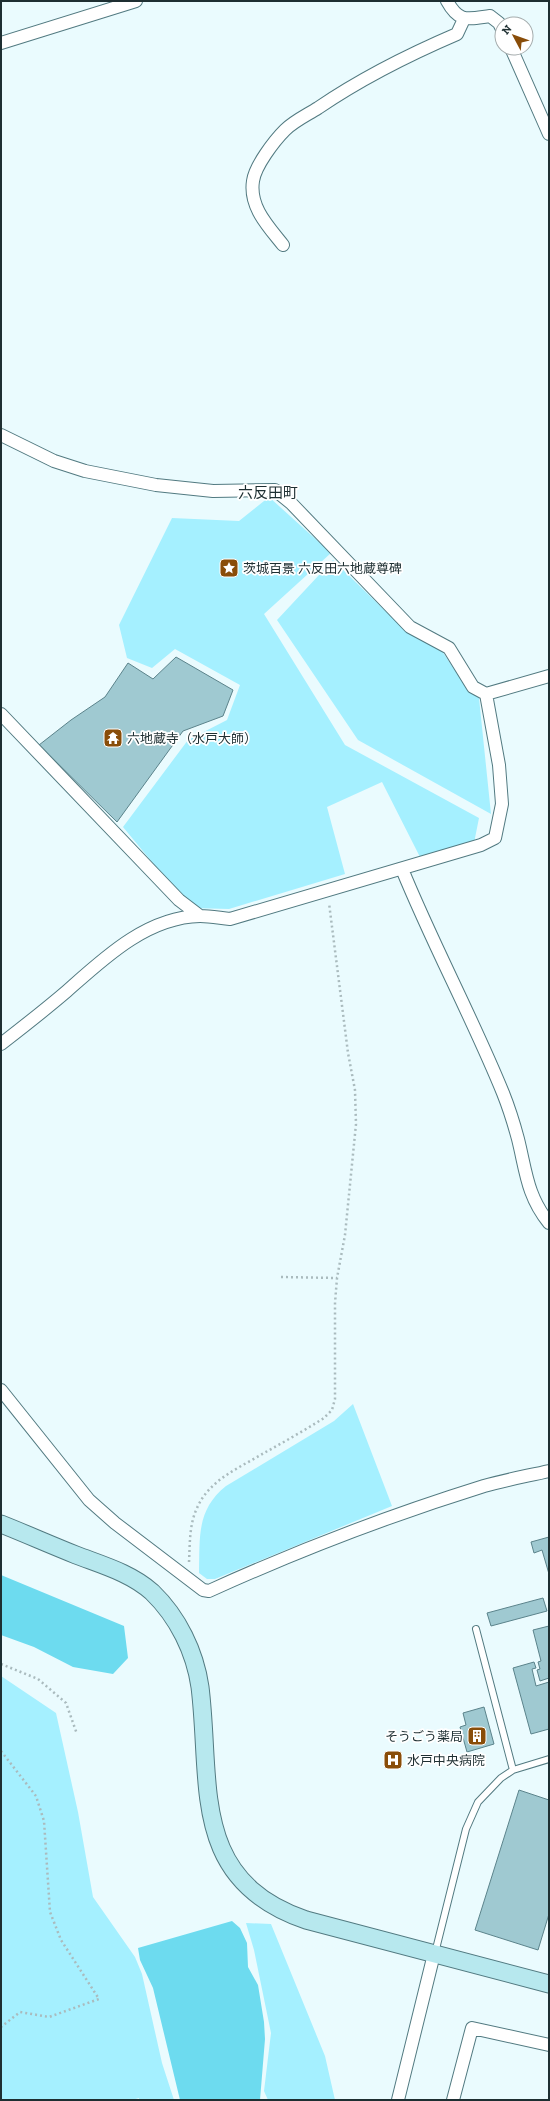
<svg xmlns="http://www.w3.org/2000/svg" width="550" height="2101" font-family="'Zilla Slab','Noto Sans JP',serif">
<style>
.green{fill:#a5f0ff}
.water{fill:#6ddbef}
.building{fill:#9fc9d1;stroke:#5b838b}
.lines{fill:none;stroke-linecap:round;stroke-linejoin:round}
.lane-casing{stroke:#527a81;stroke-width:8}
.street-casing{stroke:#527a81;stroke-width:14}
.secondary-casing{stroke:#527a81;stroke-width:19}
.path{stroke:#aabbbe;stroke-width:2.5;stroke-dasharray:2 3;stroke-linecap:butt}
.lane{stroke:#fff;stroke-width:6}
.street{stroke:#fff;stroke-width:12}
.secondary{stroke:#b7e8ee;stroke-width:17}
.labels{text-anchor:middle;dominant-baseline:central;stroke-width:3.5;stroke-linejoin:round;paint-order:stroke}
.poi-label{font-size:13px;fill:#1e2f32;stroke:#fff;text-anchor:start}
.quarter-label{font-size:15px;fill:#1e2f32;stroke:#fff}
</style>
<rect width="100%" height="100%" fill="#eafbfe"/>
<path class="green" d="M 269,497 L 331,553 L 264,614 L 345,745 L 479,818 L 474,843 L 420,857 L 382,782 L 327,807 L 345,874 L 229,909 L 190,908 L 123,827 L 188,740 L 227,720 L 240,685 L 175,649 L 152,668 L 127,658 L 119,625 L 172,518 L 239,521 Z
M 333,560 L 408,633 L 442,651 L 468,690 L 479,698 L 491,814 L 358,740 L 277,620 Z
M 353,1404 L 392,1506 L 215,1579 L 207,1579 L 199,1573 C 200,1538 196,1510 226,1486 L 334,1421 Z
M 1,1676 L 56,1713 L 78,1812 L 93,1897 L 135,1957 L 142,1974 L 162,2063 L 174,2100 L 139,2100 L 139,2098 L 132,2100 L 1,2100 Z
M 246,1923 L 271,1924 L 325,2056 L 335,2100 L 268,2100 L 264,2091 L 271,2033 L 254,1950 Z"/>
<path class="water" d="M 1,1575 L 124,1626 L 128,1658 L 113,1674 L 73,1667 L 34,1647 L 1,1635 Z
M 232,1921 L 240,1928 L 247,1943 L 248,1967 L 258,1985 L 264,2022 L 265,2039 L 260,2100 L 180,2100 L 153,1988 L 140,1960 L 138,1948 Z"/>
<path class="building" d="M 176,657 L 233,690 L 223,716 L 183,731 L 117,822 L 39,745 L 71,720 L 105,697 L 128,663 L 153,679 Z
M 549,1537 L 549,1574 L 542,1550 L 534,1553 L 531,1542 Z
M 543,1598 L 547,1611 L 491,1626 L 487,1613 Z
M 549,1626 L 549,1678 L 540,1681 L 537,1670 L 540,1669 L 538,1662 L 541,1661 L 533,1630 Z
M 534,1662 L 536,1668 L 532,1669 L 536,1686 L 549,1682 L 549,1729 L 531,1734 L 513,1668 Z
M 484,1707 L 494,1744 L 467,1752 L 460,1727 L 466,1725 L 463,1713 Z
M 519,1790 L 549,1800 L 549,1914 L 538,1950 L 475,1930 Z"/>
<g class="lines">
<defs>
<path id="lane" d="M 476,1629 L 513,1770
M 435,1953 L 466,1829 L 478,1802 L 501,1778 L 513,1770 L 549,1759"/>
<path id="street" d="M 447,1 C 459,23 467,19 490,16 L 499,23 L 502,29
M 1,43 L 136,1
M 511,48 L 549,134
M 283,245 C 268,226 249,207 253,181 C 255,166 274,141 285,130 C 294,121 307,115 318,108 C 362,78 408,55 457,34 L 464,19
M 1,435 L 54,461 L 85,471 L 156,485 L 213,491 L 275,490 L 291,503 L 410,627 L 449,648 L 473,687 L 486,694 L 549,676
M 1,714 L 179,900 L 200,916
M 402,869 C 433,945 472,1017 503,1093 C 509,1108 514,1124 518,1139 C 526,1171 527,1196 549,1223
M 1,1044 C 23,1027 46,1009 67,991 C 104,958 147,917 200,916 C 210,916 220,918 230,919 L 481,845 L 495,838 L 502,804 L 499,765 L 486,694
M 1,1390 L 89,1500 L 115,1523 L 203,1590 L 209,1591 C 297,1551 391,1515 484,1486 C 505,1480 527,1476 549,1471
M 398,2100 L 434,1954
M 453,2100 L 472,2028 L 549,2045"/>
<path id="secondary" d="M 1,1524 C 26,1534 51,1545 76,1555 C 102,1565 131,1573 152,1592 C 178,1617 195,1652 200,1687 C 212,1784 189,1880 306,1920 L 549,1984"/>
</defs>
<use href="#lane" class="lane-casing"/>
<use href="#street" class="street-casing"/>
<use href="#secondary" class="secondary-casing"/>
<path class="path" d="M 281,1277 L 337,1278
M 189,1562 C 190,1544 189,1525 197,1508 C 209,1480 239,1468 264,1453 C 284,1442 305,1430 324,1418 L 332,1410 L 335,1399 L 335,1303 L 337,1278 L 345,1235 L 356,1124 L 355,1090 L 348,1053 L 329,903
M 1,1664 L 38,1679 L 66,1703 L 77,1734
M 1,1751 L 36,1796 L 44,1821 L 50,1912 L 61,1940 L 99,1999 L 49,2017 L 20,2012 L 1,2027"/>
<use href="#lane" class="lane"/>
<use href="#street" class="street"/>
<use href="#secondary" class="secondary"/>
</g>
<defs>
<symbol id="sight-square" viewBox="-11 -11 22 22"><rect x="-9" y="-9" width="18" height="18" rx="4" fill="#894d09" stroke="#fff"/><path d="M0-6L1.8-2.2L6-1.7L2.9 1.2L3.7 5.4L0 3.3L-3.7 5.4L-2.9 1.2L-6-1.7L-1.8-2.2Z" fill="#fff"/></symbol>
<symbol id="temple-square" viewBox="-11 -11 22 22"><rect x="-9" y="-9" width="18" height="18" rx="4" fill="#894d09" stroke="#fff"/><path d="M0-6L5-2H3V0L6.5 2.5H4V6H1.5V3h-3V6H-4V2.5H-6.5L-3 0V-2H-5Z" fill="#fff"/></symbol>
<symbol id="building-square" viewBox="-11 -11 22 22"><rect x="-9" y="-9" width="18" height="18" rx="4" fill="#894d09" stroke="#fff"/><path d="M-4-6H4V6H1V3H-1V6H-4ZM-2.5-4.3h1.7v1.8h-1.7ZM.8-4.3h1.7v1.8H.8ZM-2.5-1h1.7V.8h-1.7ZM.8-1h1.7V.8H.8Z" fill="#fff"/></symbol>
<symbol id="hospital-square" viewBox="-11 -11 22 22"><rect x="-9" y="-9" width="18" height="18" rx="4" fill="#894d09" stroke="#fff"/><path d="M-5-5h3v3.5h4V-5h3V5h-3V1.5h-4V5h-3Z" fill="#fff"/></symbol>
</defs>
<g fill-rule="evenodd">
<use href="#sight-square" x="218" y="557" width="22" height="22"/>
<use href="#temple-square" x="102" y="727" width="22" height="22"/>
<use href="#building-square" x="466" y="1725" width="22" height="22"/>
<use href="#hospital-square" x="382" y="1749" width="22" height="22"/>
</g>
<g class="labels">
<g class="poi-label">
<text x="243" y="568">茨城百景 六反田六地蔵尊碑</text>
<text x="127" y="738">六地蔵寺（水戸大師）</text>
<text x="463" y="1736" text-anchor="end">そうごう薬局</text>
<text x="407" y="1760">水戸中央病院</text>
</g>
<g class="quarter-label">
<text x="268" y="493">六反田町</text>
</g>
</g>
<rect width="550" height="2101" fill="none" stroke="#1e2f32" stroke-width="4"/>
<g transform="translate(514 36) rotate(311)"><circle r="19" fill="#ffffff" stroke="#a5acad"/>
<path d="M0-3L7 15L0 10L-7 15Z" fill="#894d09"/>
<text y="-6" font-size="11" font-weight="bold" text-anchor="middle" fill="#1e2f32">N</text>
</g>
</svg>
